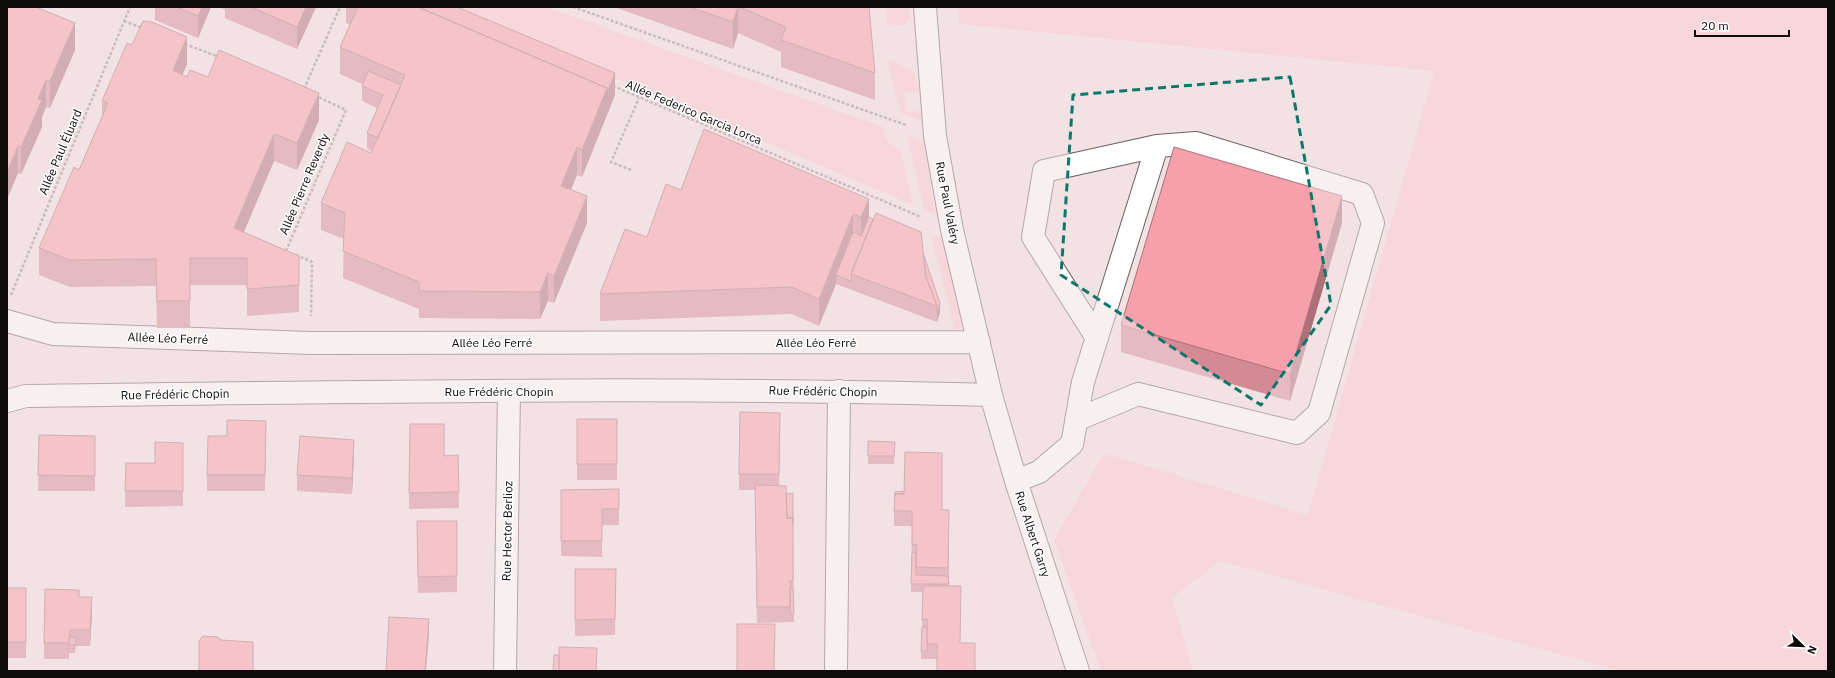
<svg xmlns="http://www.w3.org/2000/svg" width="1835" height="678" font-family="'IBM Plex Sans',sans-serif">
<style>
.green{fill:#fecad0}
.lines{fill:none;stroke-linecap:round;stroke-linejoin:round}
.minor-casing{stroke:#6d5f61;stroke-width:24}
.path{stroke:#9a8e90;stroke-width:2.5;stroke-dasharray:3 2;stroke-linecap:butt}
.minor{stroke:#fff;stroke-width:22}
.wall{fill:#d48a94}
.shaded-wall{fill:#ac7078}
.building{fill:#f6a0ac;stroke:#ac7078}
.marked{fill:none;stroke:#0f766e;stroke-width:3;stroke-dasharray:8 5;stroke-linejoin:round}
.labels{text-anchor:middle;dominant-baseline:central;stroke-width:3;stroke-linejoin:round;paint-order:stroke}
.street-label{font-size:12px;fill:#100b0b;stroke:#fff}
</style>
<rect width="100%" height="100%" fill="#f2e2e4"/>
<path class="green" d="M 449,7 L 547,7 L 883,127 L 887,141 L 901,151 L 913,205 Z
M 886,7 L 910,7 L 910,19 L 904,25 L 887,26 Z
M 958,7 L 1828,7 L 1828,671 L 1620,671 L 1220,561 L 1172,598 L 1193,671 L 1101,671 L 1054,540 L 1104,453 L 1308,515 L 1434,71 L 959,24 Z
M 889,59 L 915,73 L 919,92 L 904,93 L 906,112 L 921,111 L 922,121 L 901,113 L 888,65 Z
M 907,136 L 924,142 L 935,214 L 925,211 Z
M 931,234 L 943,239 L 965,323 L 963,328 L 955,330 Z"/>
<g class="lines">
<defs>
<path id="minor" d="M 925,7 L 935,136 L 952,230 L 991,395 L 1016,481 L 1078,671
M 7,321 L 53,334 L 311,343 L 979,342
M 1097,338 L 1033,237 L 1044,171 L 1157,146
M 7,401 L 26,396 C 348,392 670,386 991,395
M 1016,481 L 1039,472 L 1072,444 C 1076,424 1079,403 1083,382 L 1157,146 L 1196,143 L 1362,194 L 1373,223 L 1319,413 L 1297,433 L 1138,394 L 1076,420
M 505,671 L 509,391
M 836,671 L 839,391"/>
</defs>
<use href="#minor" class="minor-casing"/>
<path class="path" d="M 573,7 L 906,125
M 124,21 L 143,28
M 185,44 L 219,57
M 613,86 L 921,217
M 304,89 L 340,7
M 631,170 L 611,162 L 639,98
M 286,251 L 346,110 L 316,96
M 296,255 L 312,262 L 311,316
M 11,295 L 130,7"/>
<use href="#minor" class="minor"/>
</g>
<path class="wall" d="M 7,7 L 75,50 L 50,108 L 46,107 L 42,117 L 42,127 L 21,174 L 18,173 L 7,199 Z
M 155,7 L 211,7 L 198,38 L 155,20 Z
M 219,7 L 316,7 L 297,49 L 225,18 L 225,10 Z
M 346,7 L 457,7 L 615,95 L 582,177 L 577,175 L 571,190 L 587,223 L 554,303 L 548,301 L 540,319 L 419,318 L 419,309 L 343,278 L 344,239 L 321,230 L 321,203 L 371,153 L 372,151 L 367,149 L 367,133 L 377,108 L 362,101 L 362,84 L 340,74 L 340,47 L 350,25 L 346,23 Z
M 614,7 L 869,7 L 875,73 L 875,100 L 781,67 L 781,52 L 738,33 L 733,49 Z
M 132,45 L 187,64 L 182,75 L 187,77 L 208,77 L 319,120 L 297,170 L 274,161 L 244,232 L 299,256 L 299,312 L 247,316 L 247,285 L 190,285 L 190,328 L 157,328 L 156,286 L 70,287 L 39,275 L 39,248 L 79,170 L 102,117 L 102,101 Z
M 704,129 L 869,217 L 923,254 L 940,312 L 937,322 L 836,284 L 819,326 L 792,314 L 600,321 L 600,294 L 647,237 L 681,190 Z
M 1342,223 L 1290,401 L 1121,352 L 1121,325 Z
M 577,419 L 617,435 L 617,480 L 577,480 Z
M 410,424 L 444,456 L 458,455 L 459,508 L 409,509 Z
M 780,429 L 779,486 L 786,494 L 793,529 L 794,622 L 757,623 L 755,490 L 739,490 L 739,474 Z
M 39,435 L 95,436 L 95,491 L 38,491 Z
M 227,436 L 266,436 L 265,491 L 207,491 L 207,475 Z
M 868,441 L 895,442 L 894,464 L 868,464 Z
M 183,443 L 183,506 L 125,507 L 126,463 L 155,463 Z
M 354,456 L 352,494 L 297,491 L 297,475 Z
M 619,489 L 619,525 L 602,525 L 602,557 L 561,556 L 561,490 Z
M 949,510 L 949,586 L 937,659 L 921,659 L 923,592 L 911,592 L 912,526 L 894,526 L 894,511 Z
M 457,521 L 457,592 L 418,593 L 417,537 Z
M 575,569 L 616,569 L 615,635 L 575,636 Z
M 7,588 L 26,588 L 26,658 L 7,658 Z
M 79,597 L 92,613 L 90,646 L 76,646 L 75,653 L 69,653 L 69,659 L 44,659 L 44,643 Z"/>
<path class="shaded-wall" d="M 202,7 L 211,7 L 198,38 L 198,16 Z
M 306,7 L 316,7 L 297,49 L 297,27 Z
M 738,7 L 738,33 L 733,49 L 733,22 Z
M 75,23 L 75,50 L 50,108 L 50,81 Z
M 187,37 L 187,64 L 173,97 L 173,70 Z
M 615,73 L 615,95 L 582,177 L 582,150 L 607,88 Z
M 46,80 L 46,107 L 42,117 L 42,127 L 21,174 L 21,147 L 38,99 Z
M 319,93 L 319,120 L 297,170 L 297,143 Z
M 274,134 L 274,161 L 234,255 L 234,228 Z
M 18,146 L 18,173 L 7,199 L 7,172 Z
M 577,147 L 577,175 L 561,213 L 561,186 Z
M 587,196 L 587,223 L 554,303 L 554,276 Z
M 1342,196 L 1342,223 L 1290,401 L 1290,374 Z
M 869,199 L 869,226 L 861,244 L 861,217 Z
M 853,214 L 853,241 L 836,275 L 836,284 L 819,326 L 819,299 Z
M 548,273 L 548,301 L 540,319 L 540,292 Z
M 940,303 L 940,312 L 937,322 L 937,313 Z
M 780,413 L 780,429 L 779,490 L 779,474 Z
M 354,440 L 354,456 L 352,494 L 352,478 Z
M 92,597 L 92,613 L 90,646 L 90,630 Z
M 429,619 L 429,635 L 426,671 L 425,671 Z"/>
<path class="building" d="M 7,7 L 36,7 L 75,23 L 50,81 L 46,80 L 38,99 L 42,100 L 21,147 L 18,146 L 7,172 Z
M 177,7 L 202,7 L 198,16 Z
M 251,7 L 306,7 L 297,27 Z
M 358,7 L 418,7 L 607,88 L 582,150 L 577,147 L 561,186 L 587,196 L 554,276 L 548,273 L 540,292 L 419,291 L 419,282 L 343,251 L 345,213 L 321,203 L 347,142 L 371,153 L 405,75 L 340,47 Z
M 418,7 L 457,7 L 615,73 L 607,93 L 607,88 Z
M 690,7 L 738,7 L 733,22 Z
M 740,7 L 869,7 L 875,73 L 781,40 L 786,27 Z
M 143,21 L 152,22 L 187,37 L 173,70 L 187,77 L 190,70 L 208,77 L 219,50 L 319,93 L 297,143 L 274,134 L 234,228 L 299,256 L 299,285 L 247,289 L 247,258 L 190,258 L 190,301 L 157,301 L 156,259 L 70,260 L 39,248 L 74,167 L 79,170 L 108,103 L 102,101 L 127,43 L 132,45 Z
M 368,71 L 401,85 L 378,138 L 367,133 L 383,95 L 362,86 Z
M 704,129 L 869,199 L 861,217 L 853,214 L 819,299 L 792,287 L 600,294 L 625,229 L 647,237 L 666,184 L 681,190 Z
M 1174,147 L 1342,196 L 1290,374 L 1121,325 Z
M 876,213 L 921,232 L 926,277 L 937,306 L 851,274 Z
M 869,217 L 873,219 L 851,274 L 851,281 L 836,275 L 853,232 L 861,236 Z
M 923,253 L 940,303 L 937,313 L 937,306 L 926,277 Z
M 740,412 L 780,413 L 779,474 L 739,474 Z
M 577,419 L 617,419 L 617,464 L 577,464 Z
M 227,420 L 266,421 L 265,475 L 207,475 L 208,436 L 227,436 Z
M 410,424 L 444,424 L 444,456 L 458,455 L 459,492 L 409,493 Z
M 39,435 L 95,436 L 95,476 L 38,475 Z
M 300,436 L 354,440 L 352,478 L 297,475 Z
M 868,441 L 895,442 L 894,456 L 868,456 Z
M 155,442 L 183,443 L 183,491 L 125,491 L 126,463 L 155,463 Z
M 905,452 L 942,453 L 942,510 L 949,510 L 948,568 L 916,567 L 917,544 L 912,545 L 912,511 L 894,511 L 895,494 L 904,494 Z
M 755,485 L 786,486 L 787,518 L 793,518 L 793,581 L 790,581 L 790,607 L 757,607 Z
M 619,489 L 619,509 L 602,509 L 602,541 L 561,541 L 561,490 Z
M 903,491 L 903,494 L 895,494 L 895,497 L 895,492 Z
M 793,493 L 793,523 L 793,518 L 787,518 L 786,494 Z
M 417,521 L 457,521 L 457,576 L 418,577 Z
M 916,552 L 916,575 L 948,576 L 949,584 L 911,584 L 912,553 Z
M 575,569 L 616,569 L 615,619 L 575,620 Z
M 923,586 L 961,586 L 960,643 L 975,643 L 975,671 L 937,671 L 937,644 L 927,644 L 927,619 L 922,620 Z
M 7,588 L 26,588 L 26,642 L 7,642 Z
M 790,588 L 793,588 L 794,614 L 790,614 Z
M 45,589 L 79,590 L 79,597 L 92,597 L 90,630 L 70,630 L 69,643 L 44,643 Z
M 389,617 L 429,619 L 425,671 L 386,671 Z
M 737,624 L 775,624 L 774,671 L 737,671 Z
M 922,627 L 927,627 L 927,651 L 921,651 Z
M 203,636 L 218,637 L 221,640 L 253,642 L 253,671 L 199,671 L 199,641 Z
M 70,637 L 76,637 L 75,645 L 69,645 Z
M 559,647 L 597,648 L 596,671 L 559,671 Z
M 554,655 L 559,655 L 559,671 L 553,671 Z"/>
<path d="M0 0H1835V678H0ZM 1290,77 L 1331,305 L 1261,405 L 1061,275 L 1073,95 Z" fill="#f2e2e4" fill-opacity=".55" fill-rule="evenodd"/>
<path class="marked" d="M 1290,77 L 1331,305 L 1261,405 L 1061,275 L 1073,95 Z"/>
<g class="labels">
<g class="street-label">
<text transform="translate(694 112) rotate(23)">Allée Federico Garcia Lorca</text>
<text transform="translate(60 152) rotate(-67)">Allée Paul Éluard</text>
<text transform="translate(304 184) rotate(-67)">Allée Pierre Reverdy</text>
<text transform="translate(948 203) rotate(79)">Rue Paul Valéry</text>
<text transform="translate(168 338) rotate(2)">Allée Léo Ferré</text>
<text x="492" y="342">Allée Léo Ferré</text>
<text x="816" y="342">Allée Léo Ferré</text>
<text x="499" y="391">Rue Frédéric Chopin</text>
<text transform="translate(823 391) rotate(1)">Rue Frédéric Chopin</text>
<text transform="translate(175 394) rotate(-1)">Rue Frédéric Chopin</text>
<text transform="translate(507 531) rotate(-89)">Rue Hector Berlioz</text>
<text transform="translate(1033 534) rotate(72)">Rue Albert Garry</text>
</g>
</g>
<rect width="1835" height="678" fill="none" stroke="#100b0b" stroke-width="16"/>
<g transform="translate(1803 646) rotate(113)" stroke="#ffffff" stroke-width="3" paint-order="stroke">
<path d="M0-3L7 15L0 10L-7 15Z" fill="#100b0b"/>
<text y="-6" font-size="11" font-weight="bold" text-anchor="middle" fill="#100b0b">N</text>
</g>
<path d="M1695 30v6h94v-6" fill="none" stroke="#100b0b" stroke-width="2"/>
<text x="1701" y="30" font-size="12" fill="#100b0b" stroke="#ffffff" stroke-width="3" paint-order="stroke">20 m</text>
</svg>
